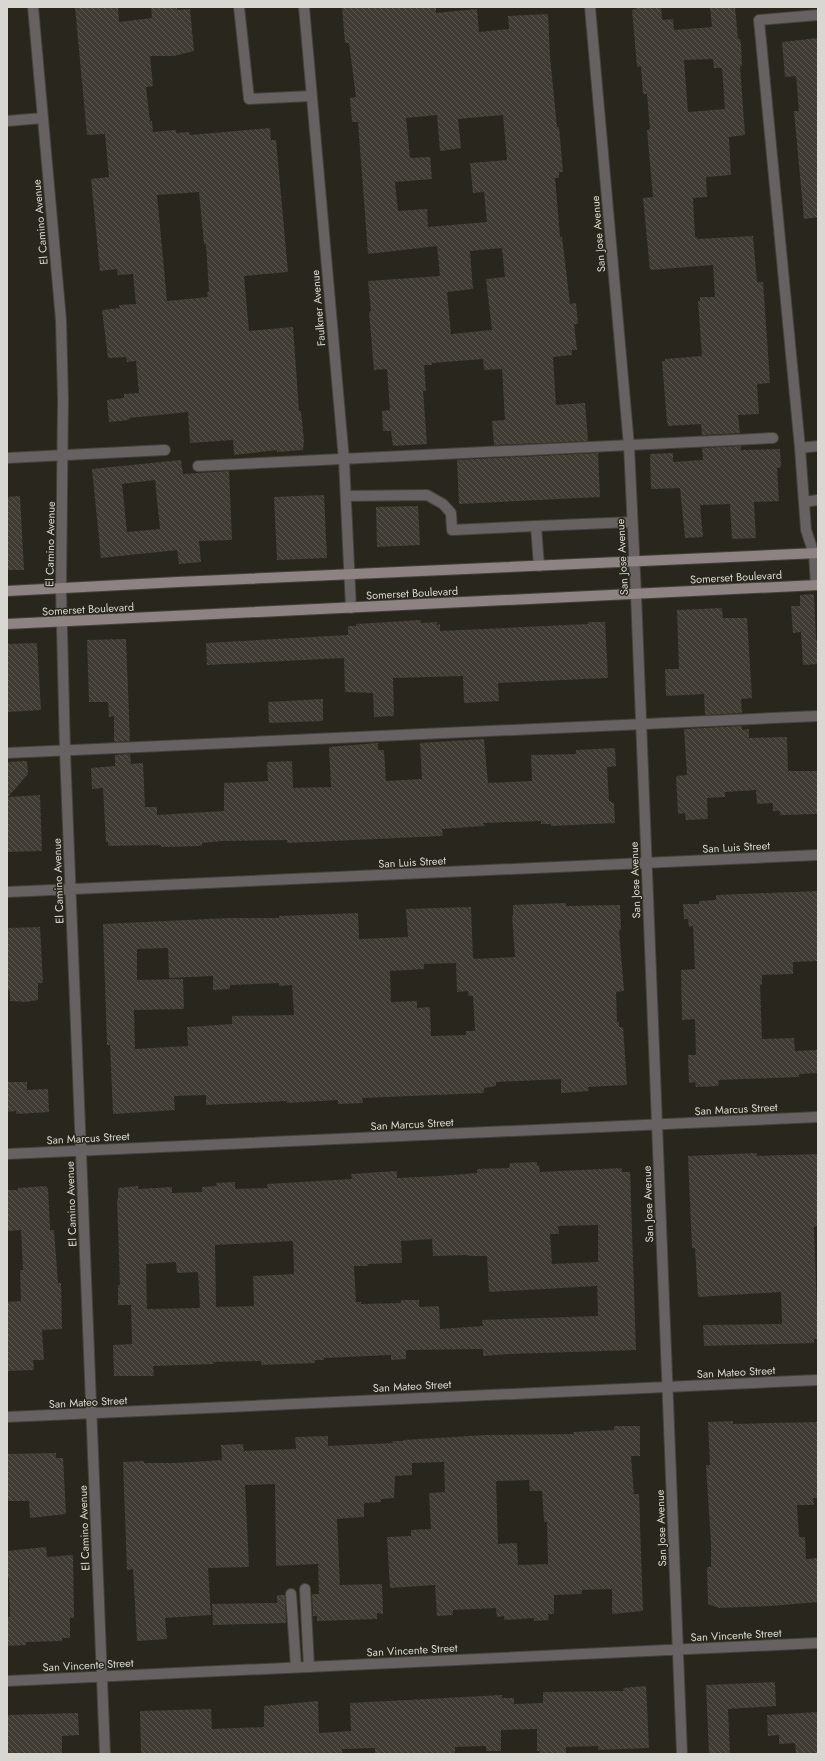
<svg xmlns="http://www.w3.org/2000/svg" width="825" height="1761" font-family="Jost,sans-serif">
<style>
.building{fill:url(#building-back-hatch);fill-rule:evenodd}
.lines{fill:none;stroke-linecap:round;stroke-linejoin:round}
.lane-casing{stroke:#45423a;stroke-width:12}
.street-casing{stroke:#45423a;stroke-width:12}
.secondary-casing{stroke:#45423a;stroke-width:12}
.lane{stroke:#676261;stroke-width:10}
.street{stroke:#676261;stroke-width:10}
.secondary{stroke:#8c8382;stroke-width:10}
.labels{text-anchor:middle;dominant-baseline:central;stroke-width:3;stroke-linejoin:round;paint-order:stroke}
.street-label{font-size:11px;fill:#d9d7d1;stroke:#29261d}
</style>
<defs>
<pattern id="building-back-hatch" width="6" height="6" patternUnits="userSpaceOnUse"><rect width="6" height="6" fill="#403c33"/><path d="M-1 5l2 2M0 0l6 6M5-1l2 2" fill="none" stroke="#5b5750"/></pattern>
</defs>
<rect width="100%" height="100%" fill="#29261d"/>
<path class="building" d="M 75,7 L 118,7 L 119,22 L 152,18 L 151,7 L 177,7 L 177,10 L 190,9 L 194,51 L 174,56 L 150,56 L 153,86 L 146,87 L 150,122 L 152,121 L 153,132 L 176,130 L 176,133 L 189,132 L 190,135 L 270,128 L 271,140 L 276,140 L 288,272 L 244,276 L 249,331 L 293,327 L 299,411 L 301,411 L 304,441 L 303,450 L 277,452 L 277,450 L 234,455 L 233,440 L 190,443 L 188,412 L 129,418 L 129,420 L 109,422 L 107,400 L 124,398 L 124,394 L 139,393 L 136,361 L 127,362 L 126,357 L 108,358 L 102,310 L 120,308 L 119,305 L 136,304 L 133,274 L 118,275 L 117,269 L 100,271 L 91,179 L 109,177 L 105,134 L 87,135 ZM 199,192 L 204,244 L 206,244 L 209,292 L 207,292 L 208,297 L 167,301 L 157,195 Z
M 342,7 L 436,7 L 436,13 L 477,9 L 479,32 L 509,29 L 508,16 L 548,14 L 550,57 L 557,127 L 559,127 L 563,172 L 559,172 L 559,178 L 555,178 L 560,237 L 562,237 L 570,304 L 576,303 L 578,324 L 574,324 L 577,350 L 572,350 L 572,355 L 553,357 L 556,405 L 585,403 L 588,441 L 494,445 L 492,421 L 505,420 L 502,369 L 484,370 L 483,359 L 432,363 L 432,365 L 424,365 L 426,391 L 423,391 L 427,444 L 393,446 L 391,431 L 383,431 L 382,411 L 390,410 L 387,369 L 374,370 L 369,312 L 371,311 L 368,281 L 440,276 L 437,246 L 368,254 L 358,122 L 352,122 L 350,98 L 356,97 L 349,43 L 345,43 ZM 437,115 L 440,151 L 461,148 L 458,119 L 503,115 L 507,160 L 470,163 L 473,193 L 484,192 L 487,222 L 428,227 L 427,209 L 398,211 L 395,182 L 432,179 L 430,157 L 410,158 L 406,118 ZM 502,248 L 505,277 L 486,279 L 492,330 L 451,334 L 447,292 L 473,289 L 470,251 Z
M 661,7 L 662,20 L 673,19 L 674,30 L 712,27 L 710,7 L 735,7 L 738,39 L 740,39 L 741,44 L 742,66 L 740,66 L 745,135 L 729,137 L 731,175 L 706,177 L 707,197 L 693,198 L 695,237 L 697,237 L 697,239 L 753,236 L 757,282 L 763,282 L 770,383 L 757,384 L 759,414 L 738,415 L 740,433 L 702,435 L 701,424 L 668,426 L 667,422 L 662,361 L 665,361 L 665,359 L 702,356 L 698,301 L 700,301 L 700,297 L 715,297 L 713,265 L 650,270 L 643,198 L 653,197 L 647,130 L 650,129 L 647,94 L 643,94 L 641,66 L 637,67 L 632,10 L 636,9 L 636,8 ZM 713,59 L 714,68 L 722,68 L 725,109 L 688,112 L 684,60 Z
M 818,38 L 818,217 L 804,219 L 795,122 L 794,111 L 799,111 L 796,76 L 785,77 L 782,42 Z
M 741,446 L 741,450 L 780,449 L 781,467 L 777,468 L 779,501 L 754,502 L 756,538 L 732,539 L 730,504 L 700,505 L 703,537 L 685,538 L 680,488 L 651,489 L 650,454 L 673,453 L 673,462 L 703,460 L 702,448 Z
M 598,453 L 600,497 L 459,504 L 457,460 Z
M 181,460 L 183,474 L 229,471 L 232,540 L 199,541 L 201,562 L 179,564 L 177,550 L 101,558 L 92,469 ZM 155,480 L 160,529 L 127,532 L 122,484 Z
M 324,495 L 327,558 L 277,560 L 274,497 Z
M 20,496 L 24,570 L 7,570 L 7,497 Z
M 418,506 L 420,545 L 377,547 L 376,507 Z
M 814,594 L 816,640 L 818,640 L 818,664 L 803,665 L 801,632 L 793,633 L 791,606 L 800,606 L 800,595 Z
M 722,608 L 723,618 L 747,618 L 752,698 L 741,699 L 742,713 L 705,715 L 704,694 L 666,696 L 665,669 L 679,669 L 677,610 Z
M 421,620 L 421,623 L 437,622 L 437,625 L 440,624 L 440,631 L 588,624 L 588,622 L 605,622 L 608,678 L 498,683 L 499,701 L 464,703 L 463,676 L 393,678 L 394,716 L 374,717 L 373,693 L 345,692 L 344,658 L 207,665 L 206,643 L 348,635 L 348,626 L 356,626 L 356,624 Z
M 126,639 L 130,741 L 114,742 L 114,716 L 109,717 L 108,702 L 89,702 L 87,640 Z
M 37,643 L 41,710 L 7,712 L 7,644 Z
M 323,699 L 323,721 L 269,723 L 268,702 Z
M 742,726 L 742,730 L 749,729 L 749,738 L 787,737 L 788,771 L 818,771 L 818,814 L 780,815 L 780,811 L 773,811 L 773,803 L 757,804 L 756,790 L 725,792 L 725,797 L 707,798 L 708,819 L 686,820 L 685,813 L 678,814 L 676,776 L 687,775 L 684,729 Z
M 484,739 L 488,783 L 532,781 L 531,755 L 576,754 L 576,750 L 615,748 L 616,766 L 607,767 L 609,801 L 614,803 L 615,823 L 551,826 L 551,824 L 541,824 L 541,821 L 483,823 L 484,826 L 442,829 L 443,836 L 287,843 L 287,840 L 222,841 L 202,843 L 202,846 L 161,847 L 161,845 L 108,846 L 108,842 L 106,842 L 103,788 L 92,789 L 91,768 L 115,766 L 115,755 L 130,754 L 131,764 L 143,763 L 145,807 L 157,807 L 157,815 L 224,811 L 224,783 L 268,781 L 267,762 L 292,761 L 293,788 L 331,787 L 329,747 L 378,743 L 378,750 L 384,750 L 386,781 L 422,779 L 420,743 Z
M 27,761 L 28,774 L 8,797 L 40,795 L 42,851 L 7,852 L 7,762 Z
M 818,891 L 818,961 L 793,962 L 793,974 L 762,975 L 762,984 L 760,985 L 762,1039 L 794,1038 L 795,1051 L 817,1050 L 818,1073 L 799,1074 L 799,1077 L 719,1080 L 718,1086 L 696,1087 L 695,1082 L 689,1083 L 688,1055 L 696,1055 L 695,1019 L 682,1020 L 681,970 L 695,969 L 693,926 L 689,927 L 688,919 L 684,919 L 683,904 L 699,904 L 699,901 L 716,900 L 716,895 Z
M 566,903 L 566,906 L 620,905 L 621,930 L 619,930 L 624,991 L 616,992 L 617,1022 L 619,1022 L 619,1027 L 623,1027 L 627,1085 L 588,1087 L 589,1091 L 561,1093 L 561,1079 L 496,1082 L 496,1086 L 484,1088 L 484,1093 L 362,1098 L 363,1103 L 338,1104 L 338,1100 L 287,1103 L 287,1101 L 206,1105 L 206,1095 L 174,1096 L 175,1110 L 113,1114 L 110,1045 L 107,1045 L 103,924 L 229,918 L 279,918 L 279,916 L 358,913 L 359,939 L 408,937 L 406,909 L 471,907 L 473,959 L 515,957 L 512,916 L 513,916 L 513,905 ZM 168,948 L 169,978 L 213,976 L 213,990 L 230,989 L 230,985 L 279,983 L 279,986 L 292,985 L 294,1015 L 232,1016 L 232,1024 L 187,1027 L 188,1046 L 135,1049 L 134,1010 L 184,1009 L 183,979 L 137,980 L 137,949 ZM 456,963 L 457,992 L 468,991 L 468,996 L 473,996 L 475,1031 L 466,1031 L 466,1035 L 431,1036 L 430,1007 L 417,1008 L 417,1001 L 391,1002 L 390,971 L 424,969 L 424,964 Z
M 40,927 L 43,983 L 38,983 L 38,1000 L 26,1002 L 10,1001 L 10,994 L 9,990 L 7,990 L 7,928 Z
M 7,1082 L 27,1082 L 27,1090 L 48,1089 L 49,1112 L 16,1114 L 16,1111 L 7,1112 Z
M 757,1153 L 757,1156 L 818,1154 L 818,1226 L 814,1227 L 818,1339 L 814,1339 L 814,1343 L 704,1346 L 703,1325 L 782,1324 L 781,1292 L 698,1297 L 695,1248 L 692,1248 L 688,1156 Z
M 537,1162 L 537,1166 L 539,1165 L 540,1172 L 622,1168 L 622,1172 L 630,1172 L 636,1350 L 508,1354 L 483,1356 L 483,1349 L 406,1350 L 406,1359 L 391,1360 L 391,1355 L 324,1358 L 324,1360 L 315,1360 L 315,1363 L 261,1365 L 261,1361 L 213,1362 L 214,1364 L 153,1366 L 154,1376 L 114,1376 L 113,1345 L 132,1344 L 131,1305 L 118,1305 L 118,1285 L 120,1285 L 117,1199 L 118,1199 L 118,1188 L 138,1186 L 138,1189 L 172,1187 L 172,1193 L 202,1192 L 202,1187 L 217,1186 L 216,1183 L 235,1182 L 235,1189 L 268,1188 L 267,1184 L 352,1179 L 351,1174 L 397,1171 L 397,1178 L 440,1176 L 477,1173 L 477,1169 L 509,1168 L 510,1163 ZM 598,1225 L 598,1262 L 552,1264 L 550,1234 L 559,1234 L 558,1226 ZM 432,1239 L 433,1256 L 467,1255 L 470,1256 L 487,1256 L 489,1292 L 597,1286 L 598,1316 L 482,1320 L 483,1326 L 440,1329 L 439,1306 L 419,1307 L 419,1300 L 401,1300 L 401,1303 L 361,1304 L 361,1302 L 356,1302 L 354,1266 L 368,1266 L 368,1264 L 402,1263 L 401,1241 ZM 293,1241 L 294,1274 L 253,1276 L 254,1306 L 216,1307 L 215,1245 ZM 176,1262 L 177,1273 L 198,1272 L 200,1308 L 147,1309 L 146,1264 Z
M 46,1186 L 47,1188 L 48,1188 L 50,1230 L 54,1230 L 58,1283 L 61,1283 L 62,1329 L 42,1330 L 44,1360 L 33,1360 L 34,1370 L 7,1371 L 7,1302 L 21,1301 L 20,1270 L 23,1270 L 21,1230 L 7,1231 L 7,1190 L 18,1190 L 18,1188 Z
M 733,1421 L 733,1424 L 818,1422 L 818,1498 L 813,1498 L 814,1505 L 797,1505 L 799,1537 L 805,1537 L 806,1559 L 818,1558 L 818,1602 L 771,1606 L 719,1608 L 708,1604 L 707,1567 L 711,1567 L 711,1543 L 706,1465 L 710,1465 L 708,1422 Z
M 614,1426 L 640,1426 L 640,1456 L 631,1456 L 634,1494 L 639,1494 L 643,1611 L 612,1614 L 612,1589 L 582,1590 L 582,1594 L 554,1595 L 554,1614 L 548,1614 L 549,1620 L 534,1621 L 534,1618 L 504,1620 L 504,1616 L 497,1617 L 496,1608 L 453,1610 L 453,1615 L 437,1616 L 435,1585 L 390,1588 L 387,1537 L 411,1536 L 411,1530 L 431,1529 L 429,1493 L 445,1492 L 444,1462 L 412,1463 L 412,1475 L 395,1476 L 394,1498 L 381,1499 L 381,1502 L 364,1503 L 364,1517 L 337,1519 L 340,1585 L 382,1584 L 383,1614 L 377,1613 L 377,1619 L 317,1621 L 317,1616 L 313,1616 L 312,1594 L 319,1594 L 318,1564 L 276,1566 L 275,1484 L 245,1485 L 249,1567 L 208,1568 L 211,1615 L 165,1618 L 167,1639 L 137,1641 L 133,1569 L 127,1570 L 123,1462 L 144,1461 L 144,1463 L 177,1463 L 222,1460 L 221,1445 L 243,1444 L 244,1451 L 296,1449 L 295,1437 L 328,1436 L 328,1446 L 393,1443 L 392,1441 L 403,1441 L 403,1440 L 486,1435 L 574,1434 L 573,1432 L 614,1430 ZM 529,1480 L 530,1491 L 542,1491 L 544,1522 L 547,1522 L 548,1564 L 518,1565 L 517,1543 L 498,1544 L 496,1481 Z
M 56,1453 L 56,1458 L 63,1458 L 66,1514 L 30,1518 L 29,1501 L 7,1501 L 7,1454 Z
M 46,1547 L 47,1557 L 73,1555 L 74,1618 L 70,1618 L 70,1638 L 62,1638 L 62,1641 L 26,1642 L 26,1645 L 7,1646 L 7,1617 L 10,1617 L 9,1578 L 7,1578 L 7,1551 Z
M 277,1595 L 285,1595 L 286,1623 L 213,1625 L 212,1604 L 277,1603 Z
M 775,1682 L 776,1706 L 728,1709 L 730,1754 L 709,1754 L 706,1685 Z
M 646,1686 L 649,1748 L 598,1750 L 598,1746 L 566,1747 L 566,1754 L 540,1754 L 540,1751 L 537,1751 L 537,1729 L 501,1730 L 501,1751 L 486,1751 L 486,1746 L 455,1747 L 455,1754 L 375,1754 L 375,1748 L 342,1749 L 342,1754 L 142,1754 L 141,1752 L 140,1711 L 211,1709 L 212,1729 L 264,1727 L 264,1706 L 318,1701 L 319,1733 L 351,1731 L 350,1703 L 502,1695 L 502,1698 L 514,1698 L 514,1704 L 543,1703 L 543,1692 L 624,1691 L 623,1688 Z
M 818,1712 L 818,1754 L 796,1754 L 795,1743 L 779,1744 L 779,1735 L 768,1736 L 767,1715 Z
M 78,1713 L 79,1735 L 62,1736 L 62,1754 L 7,1754 L 7,1715 Z"/>
<g class="lines">
<defs>
<path id="lane" d="M 239,7 L 249,99 L 311,96
M 800,448 L 818,446
M 7,458 L 165,450
M 198,466 L 773,438
M 346,496 L 427,495 L 443,504 L 451,513 L 452,530 L 536,526 L 539,566
M 804,502 L 818,500
M 536,526 L 632,522
M 816,585 L 814,554 L 806,530 L 800,448 L 759,20 L 818,15
M 7,753 L 818,716
M 305,1589 L 309,1667
M 291,1594 L 296,1667"/>
<path id="street" d="M 33,7 L 61,320 L 63,399 L 61,589 L 65,751 L 105,1754
M 304,7 L 344,460 L 351,608
M 590,7 L 629,446 L 636,594 L 682,1754
M 7,121 L 43,118
M 7,892 L 818,855
M 7,1154 L 818,1117
M 7,1417 L 818,1380
M 7,1681 L 818,1643"/>
<path id="secondary" d="M 7,591 L 178,582 L 818,553
M 7,624 L 818,585"/>
</defs>
<use href="#lane" class="lane-casing"/>
<use href="#street" class="street-casing"/>
<use href="#secondary" class="secondary-casing"/>
<use href="#lane" class="lane"/>
<use href="#street" class="street"/>
<use href="#secondary" class="secondary"/>
</g>
<g class="labels">
<g class="street-label">
<text transform="translate(40 222) rotate(-95)">El Camino Avenue</text>
<text transform="translate(598 234) rotate(-95)">San Jose Avenue</text>
<text transform="translate(318 308) rotate(-95)">Faulkner Avenue</text>
<text transform="translate(50 544) rotate(-89)">El Camino Avenue</text>
<text transform="translate(622 557) rotate(-93)">San Jose Avenue</text>
<text transform="translate(736 577) rotate(-3)">Somerset Boulevard</text>
<text transform="translate(412 593) rotate(-3)">Somerset Boulevard</text>
<text transform="translate(88 609) rotate(-3)">Somerset Boulevard</text>
<text transform="translate(736 847) rotate(-3)">San Luis Street</text>
<text transform="translate(412 862) rotate(-3)">San Luis Street</text>
<text transform="translate(635 880) rotate(-92)">San Jose Avenue</text>
<text transform="translate(58 881) rotate(-92)">El Camino Avenue</text>
<text transform="translate(736 1109) rotate(-3)">San Marcus Street</text>
<text transform="translate(412 1124) rotate(-3)">San Marcus Street</text>
<text transform="translate(88 1138) rotate(-3)">San Marcus Street</text>
<text transform="translate(71 1204) rotate(-92)">El Camino Avenue</text>
<text transform="translate(648 1204) rotate(-92)">San Jose Avenue</text>
<text transform="translate(736 1372) rotate(-3)">San Mateo Street</text>
<text transform="translate(412 1386) rotate(-3)">San Mateo Street</text>
<text transform="translate(88 1402) rotate(-3)">San Mateo Street</text>
<text transform="translate(84 1528) rotate(-92)">El Camino Avenue</text>
<text transform="translate(661 1528) rotate(-92)">San Jose Avenue</text>
<text transform="translate(736 1635) rotate(-3)">San Vincente Street</text>
<text transform="translate(412 1650) rotate(-3)">San Vincente Street</text>
<text transform="translate(88 1665) rotate(-3)">San Vincente Street</text>
</g>
</g>
<rect width="825" height="1761" fill="none" stroke="#d9d7d1" stroke-width="16"/>
</svg>
